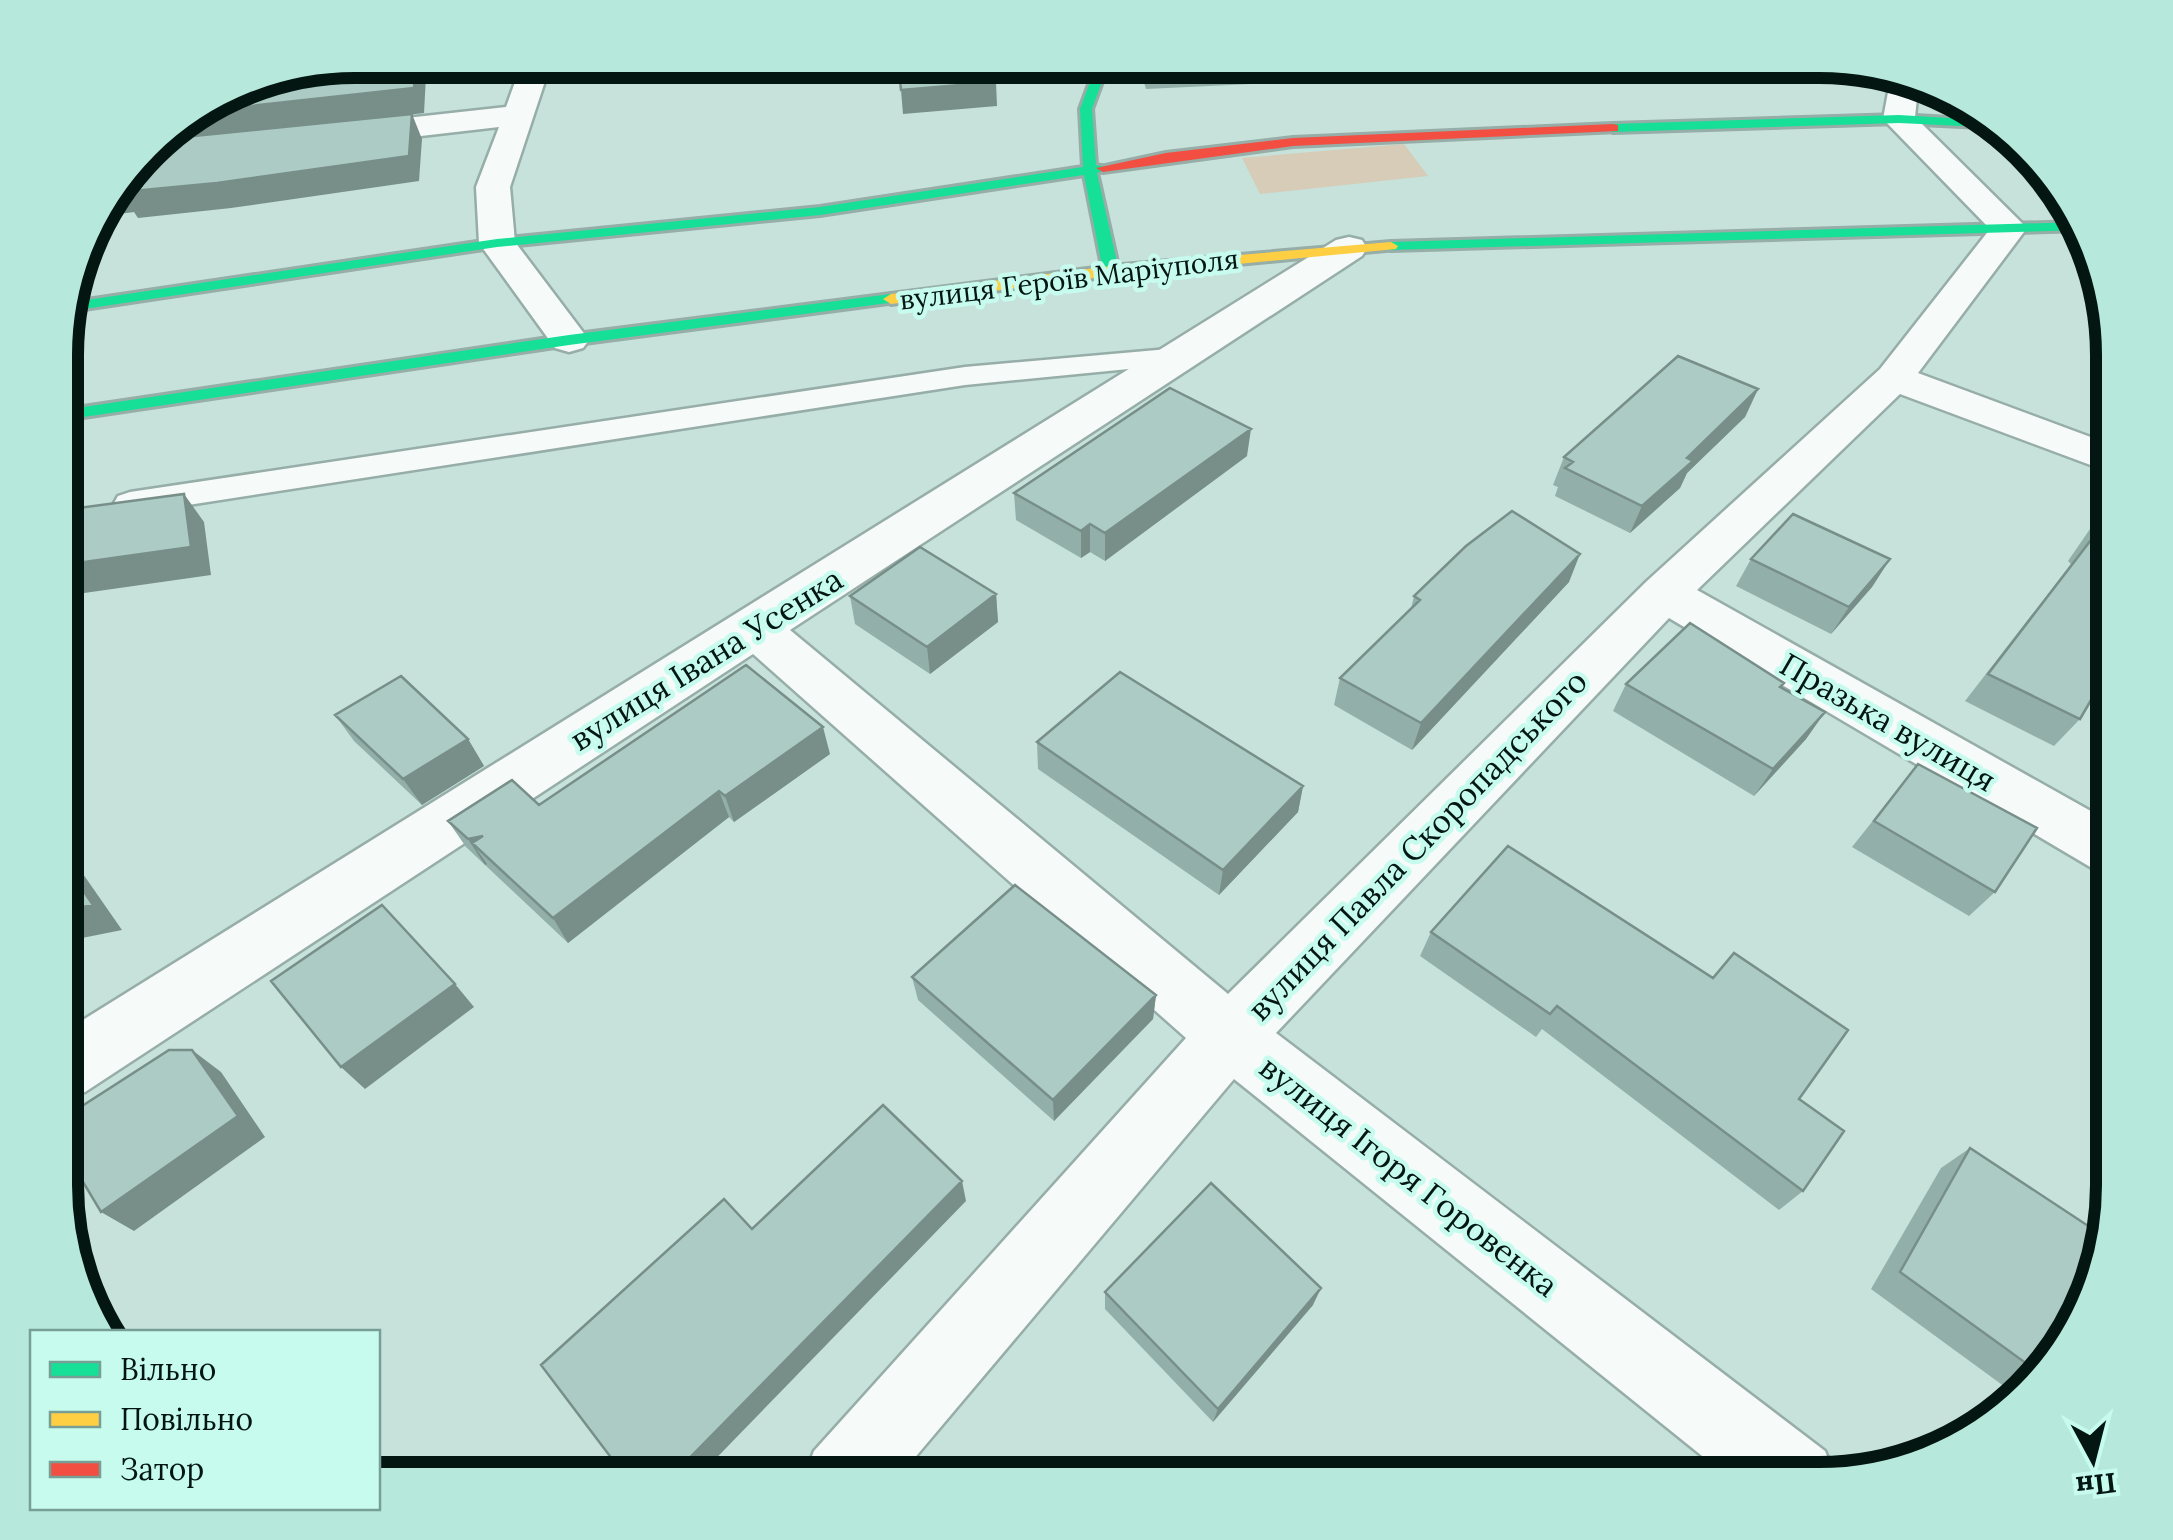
<svg xmlns="http://www.w3.org/2000/svg" width="2173" height="1540" font-family="Lora,serif">
<style>
.green{fill:#d6ccb7}
.lines{fill:none;stroke-linecap:round;stroke-linejoin:round}
.lane-casing{stroke:#97ada7;stroke-width:5}
.street-casing{stroke:#97ada7;stroke-width:5}
.fast-casing{stroke:#97ada7;stroke-width:6}
.slow-casing{stroke:#97ada7;stroke-width:6}
.jam-casing{stroke:#97ada7;stroke-width:6}
.lane{fill:#f6fbfa;fill-rule:evenodd}
.street{fill:#f6fbfa;fill-rule:evenodd}
.fast{fill:#16e098;fill-rule:evenodd}
.slow{fill:#ffcf43;fill-rule:evenodd}
.jam{fill:#f24e42;fill-rule:evenodd}
.wall{fill:#93afa9}
.shaded-wall{fill:#788e89}
.building{fill:#abcbc4;stroke:#788e89;stroke-width:2.5}
.labels{text-anchor:middle;dominant-baseline:central;stroke-width:9;stroke-linejoin:round;paint-order:stroke}
.far-street-label{font-size:28px;fill:#031612;stroke:#c6fbee}
.street-label{font-size:32px;fill:#031612;stroke:#c6fbee}
.rim{fill:none;stroke:#031612;stroke-width:12}
</style>
<rect width="100%" height="100%" fill="#c6e2db"/>
<path class="green" d="M 1404,144 L 1428,176 L 1260,194 L 1242,158 Z"/>
<g class="lines">
<defs>
<path id="lane" d="M 1180,348 L 1190,351 L 1194,357 L 1190,363 L 965,385 L 130,514 L 118,510 L 114,503 L 118,496 L 130,492 L 965,367 Z"/>
<path id="street" d="M 523,60 L 552,60 L 510,187 L 515,242 L 589,340 L 583,348 L 569,352 L 555,348 L 479,243 L 476,187 L 499,127 L 343,145 L 332,142 L 327,135 L 332,128 L 343,125 L 506,107 Z
M 1892,71 L 1919,79 L 1915,117 L 2027,228 L 1918,373 L 2112,445 L 2112,473 L 1900,394 L 1697,590 L 2112,823 L 2112,875 L 2092,868 L 1669,618 L 1276,1033 L 1825,1451 L 1835,1476 L 1819,1480 L 1732,1480 L 1234,1079 L 896,1480 L 803,1480 L 814,1451 L 1186,1038 L 753,654 L 85,1092 L 62,1101 L 62,1033 L 1336,240 L 1349,237 L 1362,240 L 1367,248 L 1362,256 L 790,630 L 1228,994 L 1647,581 L 1880,369 L 1990,229 L 1883,119 Z"/>
<path id="fast" d="M 1098,60 L 1110,60 L 1092,109 L 1096,165 L 1110,168 L 1097,173 L 1119,271 L 1111,276 L 1103,271 L 1084,175 L 820,215 L 497,247 L 64,312 L 67,303 L 497,239 L 820,207 L 1083,167 L 1080,109 Z
M 1899,115 L 1998,121 L 2004,128 L 1899,123 L 1613,132 L 1607,128 L 1613,124 Z
M 2081,222 L 2084,230 L 1391,250 L 1384,246 L 1391,242 Z
M 891,294 L 896,296 L 896,302 L 569,345 L 63,420 L 63,410 L 569,335 Z"/>
<path id="slow" d="M 1391,242 L 1398,246 L 1396,249 L 1111,276 L 891,304 L 883,299 L 891,294 L 1111,266 Z"/>
<path id="jam" d="M 1613,124 L 1618,125 L 1618,131 L 1293,146 L 1103,172 L 1096,168 L 1166,153 L 1293,138 Z"/>
</defs>
<use href="#lane" class="lane-casing"/>
<use href="#street" class="street-casing"/>
<use href="#fast" class="fast-casing"/>
<use href="#slow" class="slow-casing"/>
<use href="#jam" class="jam-casing"/>
<use href="#lane" class="lane"/>
<use href="#street" class="street"/>
<use href="#fast" class="fast"/>
<use href="#slow" class="slow"/>
<use href="#jam" class="jam"/>
</g>
<path class="wall" d="M 1137,60 L 1639,61 L 1637,66 L 1146,89 Z
M 1800,61 L 1828,61 L 1821,78 Z
M 1758,389 L 1745,417 L 1687,473 L 1680,488 L 1630,533 L 1555,496 L 1558,487 L 1553,485 L 1564,457 Z
M 1247,456 L 1105,561 L 1090,552 L 1081,558 L 1016,520 L 1014,493 Z
M 2112,497 L 2112,664 L 2080,719 L 2054,746 L 1965,701 L 2071,564 L 2068,561 Z
M 1751,559 L 1890,559 L 1872,587 L 1831,634 L 1736,586 Z
M 1569,582 L 1412,750 L 1334,705 L 1340,678 L 1411,609 L 1414,596 Z
M 996,594 L 998,622 L 930,674 L 855,624 L 850,596 Z
M 1626,684 L 1781,688 L 1825,712 L 1806,739 L 1754,796 L 1613,711 Z
M 335,715 L 468,739 L 484,766 L 422,805 L 354,741 Z
M 1037,742 L 1303,786 L 1298,812 L 1219,895 L 1038,769 Z
M 830,754 L 734,822 L 729,817 L 568,943 L 466,847 L 448,821 Z
M 1918,764 L 1995,892 L 1969,916 L 1852,847 Z
M 1431,932 L 1799,1099 L 1803,1191 L 1779,1210 L 1542,1029 L 1536,1037 L 1420,956 Z
M 912,977 L 1156,995 L 1153,1019 L 1054,1121 L 918,1000 Z
M 1970,1148 L 2052,1365 L 2016,1395 L 1871,1289 L 1941,1168 Z
M 1105,1292 L 1313,1305 L 1213,1422 L 1105,1309 Z"/>
<path class="shaded-wall" d="M 416,60 L 420,60 L 426,76 L 424,113 L 152,144 L 161,133 L 196,112 Z
M 996,82 L 997,106 L 903,114 L 901,90 Z
M 412,114 L 422,139 L 419,181 L 231,208 L 138,218 L 134,212 L 96,217 L 99,208 L 117,186 Z
M 1758,389 L 1745,417 L 1687,473 L 1680,488 L 1630,533 L 1642,506 L 1687,458 Z
M 1251,429 L 1247,456 L 1105,561 L 1105,533 Z
M 184,494 L 204,522 L 211,575 L 63,596 L 63,565 Z
M 1090,524 L 1090,552 L 1081,558 L 1081,531 Z
M 1580,554 L 1569,582 L 1412,750 L 1421,723 Z
M 1890,559 L 1872,587 L 1831,634 L 1849,607 Z
M 996,594 L 998,622 L 930,674 L 927,647 Z
M 1825,712 L 1806,739 L 1754,796 L 1773,769 Z
M 823,727 L 830,754 L 734,822 L 725,796 Z
M 468,739 L 484,766 L 422,805 L 403,779 Z
M 1303,786 L 1298,812 L 1219,895 L 1223,870 Z
M 719,791 L 729,817 L 568,943 L 553,918 Z
M 483,836 L 472,843 L 487,864 L 485,865 L 468,839 Z
M 63,851 L 74,861 L 122,930 L 62,942 Z
M 455,984 L 474,1007 L 365,1089 L 341,1067 Z
M 1156,995 L 1153,1019 L 1054,1121 L 1053,1100 Z
M 192,1050 L 221,1072 L 265,1137 L 134,1231 L 101,1212 Z
M 962,1181 L 966,1201 L 695,1480 L 668,1480 Z
M 1321,1288 L 1313,1305 L 1213,1422 L 1218,1409 Z
M 468,1466 L 492,1478 L 493,1479 L 475,1479 Z"/>
<path class="building" d="M 354,60 L 416,60 L 414,88 L 196,112 L 259,76 Z
M 898,60 L 988,60 L 996,82 L 901,90 Z
M 1144,60 L 1315,60 L 1147,68 Z
M 412,114 L 409,156 L 217,183 L 122,192 L 126,185 L 117,186 L 154,140 Z
M 1678,356 L 1758,389 L 1687,458 L 1693,461 L 1642,506 L 1565,468 L 1573,462 L 1564,457 Z
M 1170,388 L 1251,429 L 1105,533 L 1090,524 L 1081,531 L 1014,493 Z
M 184,494 L 191,547 L 63,565 L 63,510 Z
M 2112,502 L 2112,664 L 2080,719 L 1988,674 L 2094,536 L 2091,534 Z
M 1512,511 L 1580,554 L 1421,723 L 1340,678 L 1420,600 L 1414,596 L 1466,546 Z
M 1793,514 L 1890,559 L 1849,607 L 1751,559 Z
M 920,547 L 996,594 L 927,647 L 850,596 Z
M 1690,623 L 1784,683 L 1780,687 L 1825,712 L 1773,769 L 1626,684 Z
M 746,665 L 823,727 L 725,796 L 719,791 L 553,918 L 472,843 L 483,836 L 468,839 L 448,821 L 512,780 L 539,805 Z
M 1120,672 L 1303,786 L 1223,870 L 1037,742 Z
M 401,676 L 468,739 L 403,779 L 335,715 Z
M 1918,764 L 2037,828 L 1995,892 L 1874,821 Z
M 1508,846 L 1713,978 L 1734,953 L 1848,1030 L 1799,1099 L 1844,1131 L 1803,1191 L 1557,1006 L 1550,1014 L 1431,932 Z
M 63,861 L 93,905 L 62,911 Z
M 1015,885 L 1156,995 L 1053,1100 L 912,977 Z
M 382,905 L 455,984 L 341,1067 L 271,981 Z
M 169,1050 L 192,1050 L 238,1116 L 101,1212 L 62,1147 L 62,1119 Z
M 883,1105 L 962,1181 L 668,1480 L 628,1480 L 541,1365 L 724,1199 L 752,1229 Z
M 1970,1148 L 2105,1237 L 2091,1298 L 2052,1365 L 2041,1374 L 1900,1272 Z
M 1211,1183 L 1321,1288 L 1218,1409 L 1105,1292 Z
M 468,1466 L 475,1479 L 453,1479 Z"/>
<g class="labels">
<g class="far-street-label">
<text transform="translate(1069 279) rotate(-7)">вулиця Героїв Маріуполя</text>
</g>
<g class="street-label">
<text transform="translate(706 659) rotate(-32)">вулиця Івана Усенка</text>
<text transform="translate(1888 722) rotate(30)">Празька вулиця</text>
<text transform="translate(1417 845) rotate(-46)">вулиця Павла Скоропадського</text>
<text transform="translate(1409 1176) rotate(38)">вулиця Ігоря Горовенка</text>
</g>
</g>
<path d="M0 0H2173V1540H0ZM355 78H1819A277 277 0 0 1 2096 355V1185A277 277 0 0 1 1819 1462H355A277 277 0 0 1 78 1185V355A277 277 0 0 1 355 78Z" fill="#b6e9dc" fill-rule="evenodd"/>
<path class="rim" d="M355 78H1819A277 277 0 0 1 2096 355V1185A277 277 0 0 1 1819 1462H355A277 277 0 0 1 78 1185V355A277 277 0 0 1 355 78Z"/>
<rect x="30" y="1330" width="350" height="180" fill="#c6fbee" stroke="#789f96" stroke-width="2.5"/>
<rect x="50" y="1362" width="50" height="15" fill="#16e098" stroke="#789f96" stroke-width="2.5"/>
<text x="120" y="1380" font-size="30" fill="#031612">Вільно</text>
<rect x="50" y="1412" width="50" height="15" fill="#ffcf43" stroke="#789f96" stroke-width="2.5"/>
<text x="120" y="1430" font-size="30" fill="#031612">Повільно</text>
<rect x="50" y="1462" width="50" height="15" fill="#f24e42" stroke="#789f96" stroke-width="2.5"/>
<text x="120" y="1480" font-size="30" fill="#031612">Затор</text>
<g transform="translate(2093 1460) rotate(173)" stroke="#c6fbee" stroke-width="8" paint-order="stroke">
<path d="M0-8L18 38L0 25L-18 38Z" fill="#031612"/>
<text y="-15" font-size="28" font-weight="bold" text-anchor="middle" fill="#031612">Пн</text>
</g>
</svg>
